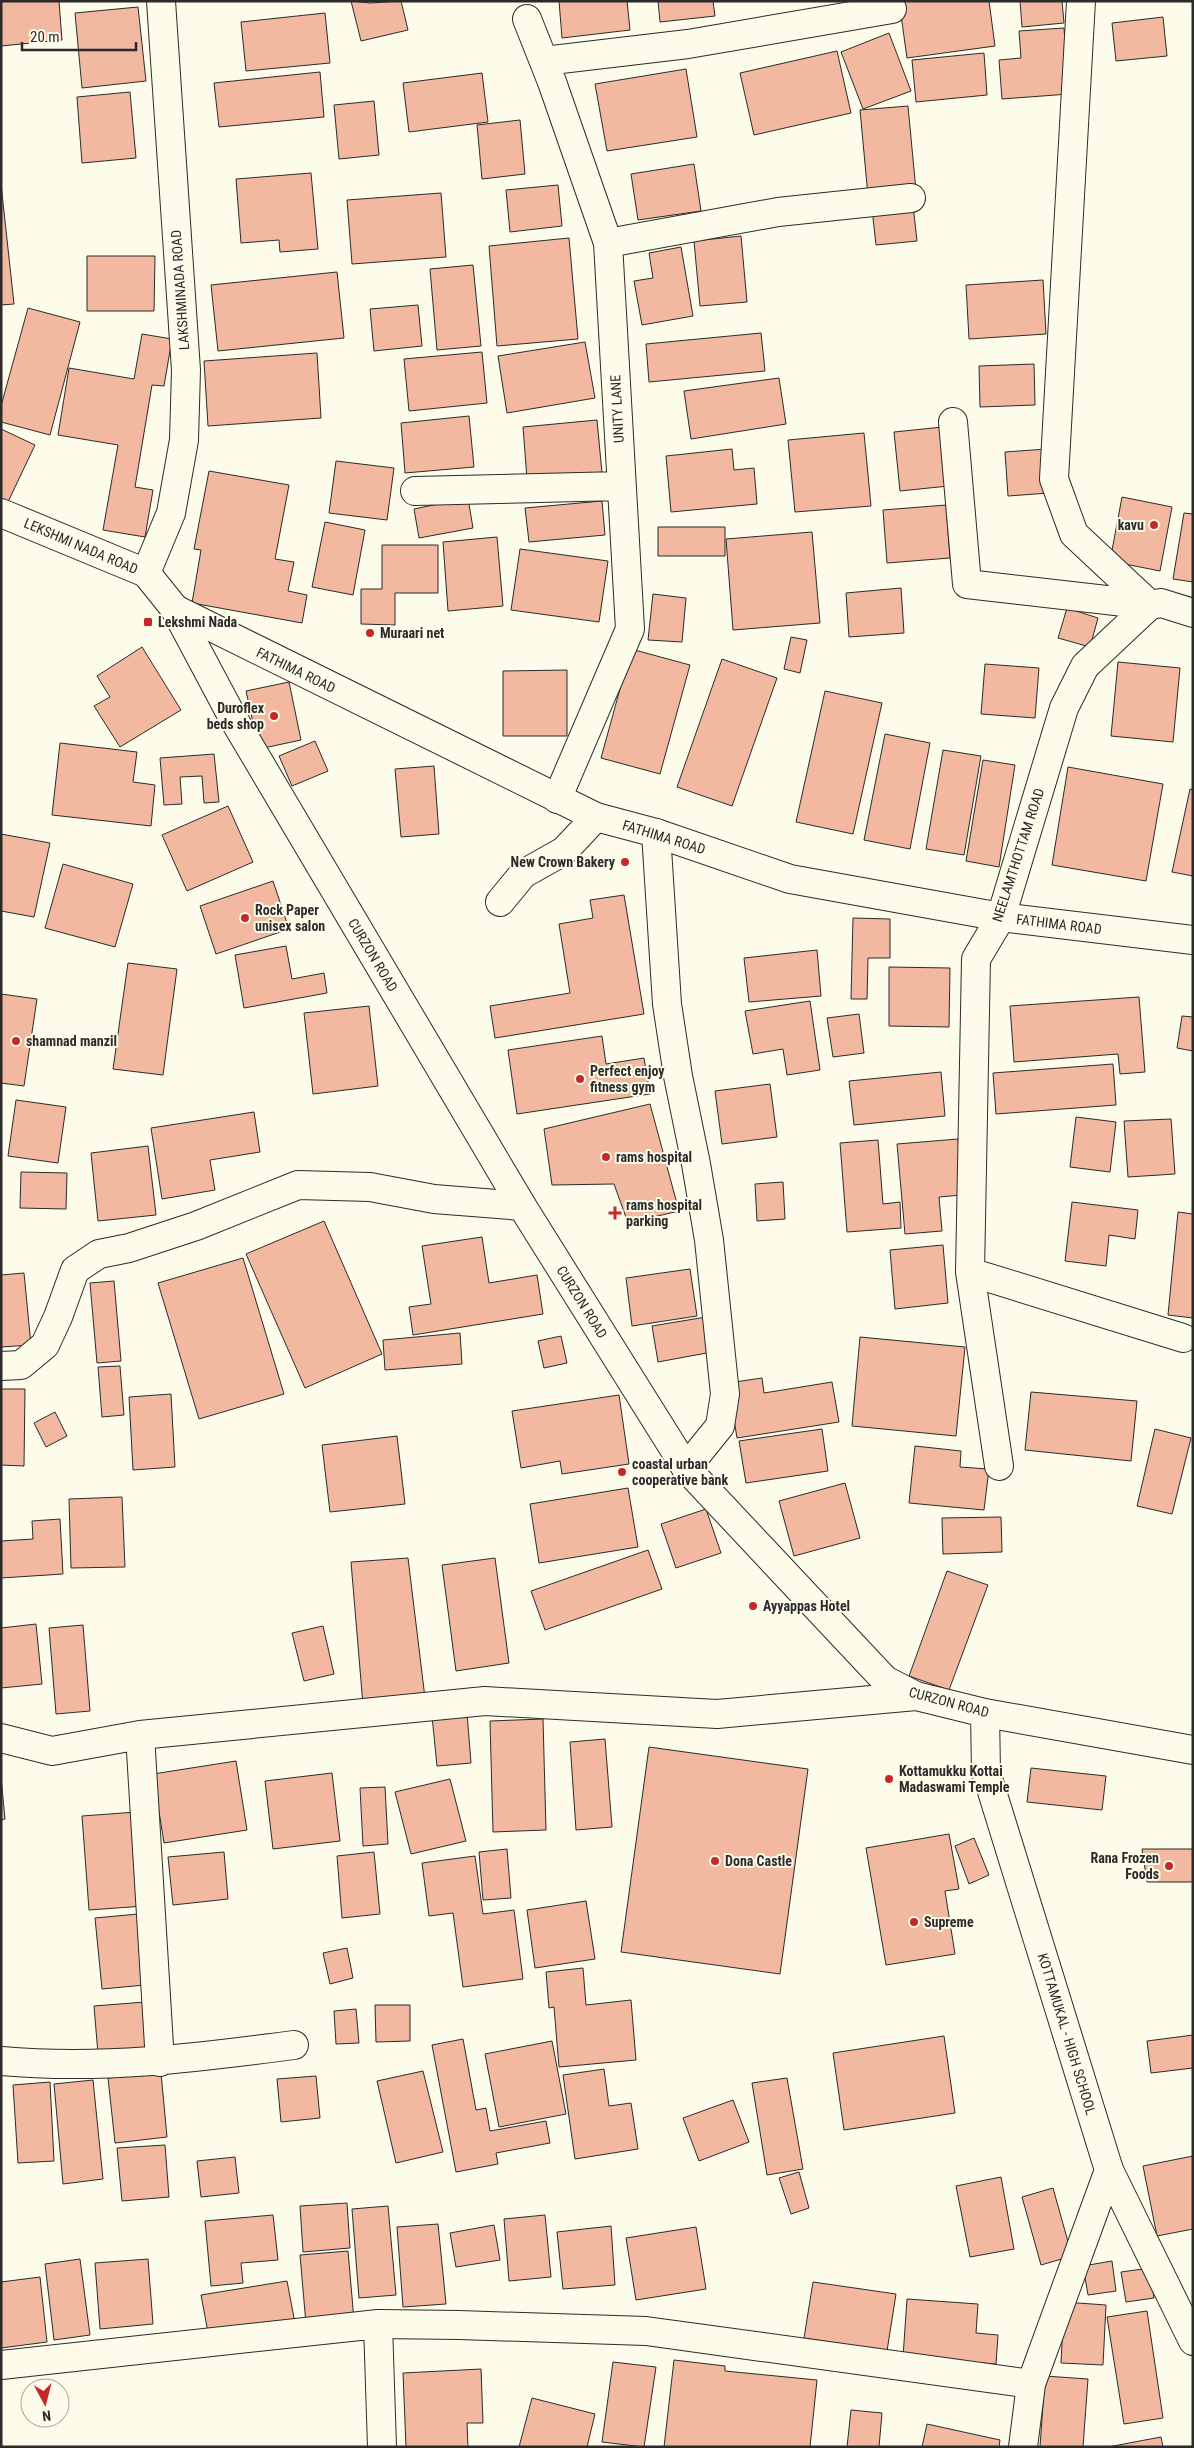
<svg xmlns="http://www.w3.org/2000/svg" width="1194" height="2448" font-family="'Roboto Condensed',sans-serif">
<style>
.building{fill:#f2b8a0;stroke:#2b2b2b}
.lines{fill:none;stroke-linecap:round;stroke-linejoin:round}
.minor-casing{stroke:#2b2b2b;stroke-width:30}
.tertiary-casing{stroke:#2b2b2b;stroke-width:30}
.secondary-casing{stroke:#2b2b2b;stroke-width:30}
.minor{stroke:#fdfbea;stroke-width:28}
.tertiary{stroke:#fdfbea;stroke-width:28}
.secondary{stroke:#fdfbea;stroke-width:28}
.poi-dot{fill:#c62828;stroke:#fdfbea;stroke-width:2}
.labels{text-anchor:middle;dominant-baseline:central;stroke-width:4;stroke-linejoin:round;paint-order:stroke}
.street-label{font-size:14px;fill:#2b2b2b;stroke:#fdfbea}
.poi-label{font-size:14px;font-weight:bold;fill:#2b2b2b;stroke:#fdfbea;text-anchor:start}
</style>
<rect width="100%" height="100%" fill="#fdfbea"/>
<path class="building" d="M 1,1 L 59,1 L 62,40 L 1,46 Z
M 351,1 L 370,3 L 401,1 L 408,30 L 361,41 Z
M 559,1 L 627,1 L 630,30 L 562,38 Z
M 658,1 L 713,1 L 715,16 L 660,22 Z
M 899,1 L 989,1 L 995,46 L 907,58 Z
M 1020,1 L 1062,1 L 1064,23 L 1022,27 Z
M 138,7 L 146,81 L 82,88 L 75,13 Z
M 325,13 L 330,63 L 246,71 L 241,22 Z
M 1163,17 L 1167,56 L 1116,61 L 1112,23 Z
M 1064,28 L 1069,94 L 1002,99 L 999,60 L 1021,58 L 1019,31 Z
M 889,33 L 911,91 L 863,109 L 841,52 Z
M 837,51 L 851,113 L 754,135 L 740,73 Z
M 984,53 L 987,95 L 916,102 L 912,60 Z
M 686,69 L 697,137 L 607,151 L 595,84 Z
M 320,72 L 324,117 L 219,127 L 214,83 Z
M 482,73 L 488,122 L 409,132 L 403,83 Z
M 130,92 L 136,158 L 82,163 L 77,97 Z
M 374,101 L 379,155 L 339,159 L 334,105 Z
M 908,106 L 916,191 L 868,196 L 860,110 Z
M 520,120 L 525,174 L 482,179 L 477,125 Z
M 694,164 L 701,211 L 638,220 L 631,174 Z
M 311,173 L 318,249 L 280,252 L 279,240 L 241,243 L 236,179 Z
M 1,184 L 14,304 L 1,305 Z
M 558,185 L 562,226 L 510,232 L 506,190 Z
M 441,193 L 446,257 L 352,264 L 347,200 Z
M 913,205 L 917,241 L 876,245 L 872,209 Z
M 741,236 L 747,302 L 700,306 L 694,241 Z
M 569,238 L 578,339 L 497,346 L 489,246 Z
M 681,247 L 693,316 L 642,325 L 634,281 L 653,278 L 649,253 Z
M 87,256 L 155,256 L 154,311 L 87,311 Z
M 473,265 L 481,346 L 437,350 L 430,269 Z
M 337,272 L 344,338 L 218,351 L 211,285 Z
M 1043,280 L 1046,334 L 969,339 L 966,285 Z
M 418,305 L 422,346 L 374,351 L 370,309 Z
M 28,308 L 80,322 L 50,435 L 1,422 L 1,406 Z
M 761,333 L 765,371 L 649,382 L 646,344 Z
M 142,334 L 172,339 L 164,386 L 152,385 L 135,487 L 153,490 L 145,537 L 103,530 L 118,445 L 58,435 L 69,368 L 134,379 Z
M 585,342 L 595,398 L 507,413 L 498,356 Z
M 482,352 L 487,403 L 409,411 L 404,359 Z
M 317,353 L 321,418 L 208,426 L 204,361 Z
M 1034,364 L 1035,405 L 980,407 L 979,366 Z
M 779,378 L 786,424 L 691,439 L 684,391 Z
M 469,416 L 474,467 L 405,473 L 401,423 Z
M 597,420 L 602,473 L 527,479 L 523,427 Z
M 962,425 L 968,484 L 900,491 L 894,432 Z
M 1,429 L 35,445 L 7,504 L 1,501 Z
M 864,433 L 871,506 L 795,512 L 788,440 Z
M 732,449 L 734,470 L 754,468 L 757,504 L 671,512 L 666,456 Z
M 1046,449 L 1049,493 L 1008,496 L 1005,452 Z
M 336,461 L 394,468 L 387,520 L 329,513 Z
M 209,471 L 289,485 L 275,559 L 294,562 L 288,591 L 307,595 L 302,623 L 192,603 L 201,550 L 194,549 Z
M 1122,497 L 1172,507 L 1160,571 L 1110,561 Z
M 468,498 L 473,528 L 419,538 L 414,509 Z
M 602,501 L 605,535 L 529,542 L 525,508 Z
M 946,505 L 950,558 L 887,563 L 883,510 Z
M 1184,513 L 1193,514 L 1193,582 L 1173,579 Z
M 325,522 L 365,530 L 353,595 L 312,587 Z
M 658,527 L 725,527 L 725,556 L 658,556 Z
M 812,532 L 820,623 L 733,630 L 726,539 Z
M 497,537 L 503,606 L 448,611 L 443,542 Z
M 382,545 L 438,545 L 438,593 L 395,593 L 395,625 L 361,624 L 361,589 L 382,589 Z
M 520,549 L 608,561 L 599,622 L 511,610 Z
M 901,588 L 904,633 L 849,637 L 846,593 Z
M 653,594 L 686,598 L 682,642 L 648,640 Z
M 1067,608 L 1098,618 L 1090,647 L 1058,638 Z
M 791,637 L 807,640 L 800,673 L 784,669 Z
M 142,647 L 181,710 L 120,747 L 94,706 L 110,697 L 97,676 Z
M 631,649 L 690,665 L 660,774 L 601,758 Z
M 722,659 L 777,678 L 732,806 L 677,787 Z
M 1118,662 L 1180,668 L 1173,742 L 1111,736 Z
M 985,664 L 1039,668 L 1035,718 L 981,714 Z
M 567,670 L 567,736 L 503,736 L 503,671 Z
M 289,682 L 301,740 L 259,749 L 246,691 Z
M 825,691 L 882,703 L 853,834 L 796,822 Z
M 885,734 L 930,743 L 910,849 L 864,840 Z
M 315,741 L 328,771 L 292,786 L 279,756 Z
M 60,743 L 137,752 L 133,782 L 155,785 L 151,826 L 52,815 Z
M 943,750 L 981,756 L 964,855 L 926,849 Z
M 214,754 L 219,802 L 204,803 L 202,776 L 180,777 L 182,804 L 164,805 L 160,758 Z
M 983,760 L 1015,765 L 999,867 L 966,861 Z
M 434,766 L 439,834 L 401,837 L 395,769 Z
M 1068,767 L 1163,784 L 1146,881 L 1052,865 Z
M 1190,789 L 1193,790 L 1193,876 L 1172,872 Z
M 228,806 L 253,862 L 187,891 L 162,835 Z
M 1,834 L 50,843 L 34,917 L 1,911 Z
M 63,864 L 133,884 L 115,947 L 45,928 Z
M 273,881 L 289,929 L 216,954 L 200,906 Z
M 624,895 L 644,1014 L 495,1038 L 490,1006 L 570,993 L 559,924 L 593,918 L 590,900 Z
M 853,918 L 890,919 L 890,958 L 868,958 L 867,999 L 851,999 Z
M 286,946 L 292,979 L 324,973 L 327,993 L 244,1008 L 235,955 Z
M 817,950 L 821,996 L 749,1002 L 744,958 Z
M 128,963 L 177,969 L 163,1075 L 113,1069 Z
M 889,967 L 950,968 L 949,1027 L 889,1026 Z
M 1,994 L 37,999 L 24,1086 L 1,1083 Z
M 1139,997 L 1145,1072 L 1120,1074 L 1118,1054 L 1014,1062 L 1010,1006 Z
M 810,1001 L 820,1070 L 787,1075 L 783,1049 L 753,1054 L 745,1011 Z
M 369,1006 L 378,1086 L 313,1094 L 304,1013 Z
M 859,1014 L 864,1053 L 833,1057 L 827,1018 Z
M 1182,1016 L 1193,1017 L 1193,1051 L 1177,1048 Z
M 602,1036 L 606,1064 L 644,1058 L 650,1094 L 517,1114 L 508,1050 Z
M 1113,1064 L 1116,1105 L 996,1114 L 993,1073 Z
M 941,1072 L 945,1116 L 854,1125 L 849,1081 Z
M 770,1084 L 777,1137 L 722,1144 L 715,1091 Z
M 16,1100 L 66,1107 L 58,1163 L 8,1156 Z
M 650,1104 L 679,1211 L 628,1223 L 614,1184 L 552,1185 L 544,1129 Z
M 254,1112 L 260,1152 L 210,1160 L 215,1190 L 162,1199 L 151,1128 Z
M 1076,1117 L 1116,1122 L 1110,1172 L 1070,1167 Z
M 1171,1119 L 1175,1174 L 1128,1177 L 1124,1121 Z
M 958,1139 L 962,1195 L 939,1197 L 942,1231 L 905,1234 L 897,1144 Z
M 878,1140 L 883,1204 L 900,1202 L 901,1228 L 847,1232 L 840,1143 Z
M 148,1146 L 156,1215 L 98,1221 L 91,1153 Z
M 21,1172 L 67,1173 L 66,1209 L 20,1208 Z
M 783,1182 L 785,1219 L 757,1221 L 755,1184 Z
M 1072,1202 L 1138,1210 L 1135,1239 L 1109,1235 L 1106,1266 L 1065,1261 Z
M 1178,1212 L 1193,1214 L 1193,1318 L 1168,1315 Z
M 324,1221 L 382,1354 L 305,1388 L 246,1254 Z
M 482,1237 L 489,1283 L 537,1275 L 543,1314 L 413,1335 L 409,1307 L 431,1304 L 422,1246 Z
M 943,1245 L 948,1303 L 895,1309 L 890,1250 Z
M 243,1258 L 284,1394 L 199,1419 L 158,1283 Z
M 690,1269 L 697,1316 L 632,1326 L 626,1278 Z
M 24,1273 L 31,1345 L 1,1347 L 1,1275 Z
M 114,1281 L 121,1361 L 97,1363 L 90,1283 Z
M 706,1317 L 712,1352 L 658,1362 L 652,1326 Z
M 460,1333 L 462,1364 L 385,1370 L 383,1340 Z
M 561,1336 L 567,1363 L 544,1368 L 538,1341 Z
M 860,1337 L 965,1347 L 956,1436 L 852,1426 Z
M 120,1366 L 124,1415 L 102,1417 L 98,1367 Z
M 762,1378 L 764,1393 L 832,1382 L 839,1422 L 737,1438 L 728,1383 Z
M 1,1389 L 25,1389 L 24,1466 L 1,1465 Z
M 1031,1392 L 1137,1401 L 1131,1461 L 1025,1450 Z
M 171,1394 L 175,1467 L 133,1470 L 129,1397 Z
M 619,1395 L 629,1464 L 562,1474 L 560,1461 L 521,1468 L 512,1411 Z
M 55,1412 L 67,1436 L 46,1447 L 34,1423 Z
M 822,1429 L 828,1471 L 746,1483 L 739,1441 Z
M 1155,1429 L 1191,1438 L 1172,1514 L 1137,1506 Z
M 397,1436 L 405,1504 L 330,1512 L 322,1445 Z
M 915,1446 L 961,1451 L 960,1467 L 989,1469 L 984,1510 L 909,1503 Z
M 845,1483 L 860,1538 L 794,1556 L 779,1501 Z
M 628,1488 L 638,1547 L 539,1563 L 530,1504 Z
M 122,1497 L 125,1567 L 71,1568 L 69,1499 Z
M 706,1509 L 721,1553 L 676,1568 L 661,1524 Z
M 1001,1517 L 1002,1552 L 943,1554 L 942,1518 Z
M 60,1519 L 63,1574 L 1,1578 L 1,1541 L 33,1539 L 32,1521 Z
M 648,1550 L 662,1589 L 545,1630 L 531,1591 Z
M 408,1558 L 425,1698 L 363,1705 L 351,1562 Z
M 495,1558 L 509,1663 L 456,1671 L 442,1565 Z
M 947,1571 L 988,1585 L 949,1690 L 909,1676 Z
M 36,1624 L 42,1684 L 1,1688 L 1,1628 Z
M 83,1625 L 90,1711 L 56,1714 L 49,1628 Z
M 323,1626 L 334,1674 L 304,1681 L 292,1633 Z
M 467,1713 L 471,1763 L 437,1766 L 432,1716 Z
M 543,1719 L 546,1830 L 493,1832 L 490,1721 Z
M 605,1739 L 612,1827 L 576,1830 L 570,1742 Z
M 649,1747 L 808,1769 L 780,1974 L 621,1952 Z
M 236,1761 L 247,1830 L 164,1843 L 153,1774 Z
M 1031,1768 L 1106,1776 L 1102,1810 L 1027,1802 Z
M 332,1773 L 340,1841 L 273,1849 L 265,1781 Z
M 1,1777 L 5,1819 L 1,1820 Z
M 450,1779 L 466,1841 L 411,1854 L 395,1792 Z
M 385,1787 L 388,1844 L 363,1846 L 360,1788 Z
M 136,1812 L 144,1906 L 89,1910 L 82,1816 Z
M 949,1834 L 959,1889 L 945,1891 L 955,1954 L 886,1965 L 866,1848 Z
M 974,1838 L 989,1875 L 969,1884 L 955,1846 Z
M 507,1849 L 511,1898 L 483,1900 L 479,1852 Z
M 1142,1849 L 1193,1849 L 1193,1882 L 1147,1882 Z
M 224,1852 L 228,1899 L 173,1905 L 168,1857 Z
M 374,1852 L 380,1914 L 342,1918 L 337,1856 Z
M 475,1856 L 483,1914 L 514,1910 L 523,1979 L 463,1987 L 453,1913 L 429,1916 L 422,1863 Z
M 586,1901 L 595,1959 L 535,1968 L 527,1910 Z
M 138,1914 L 145,1985 L 102,1989 L 95,1918 Z
M 347,1948 L 353,1978 L 330,1984 L 323,1953 Z
M 583,1968 L 586,2005 L 631,2000 L 636,2060 L 559,2067 L 554,2007 L 549,2008 L 546,1972 Z
M 145,2002 L 148,2050 L 98,2054 L 94,2006 Z
M 375,2005 L 410,2005 L 410,2041 L 376,2042 Z
M 356,2009 L 359,2043 L 336,2044 L 334,2011 Z
M 1193,2035 L 1193,2068 L 1151,2073 L 1147,2041 Z
M 944,2036 L 955,2113 L 844,2130 L 833,2053 Z
M 463,2039 L 476,2110 L 486,2108 L 490,2131 L 546,2121 L 550,2143 L 496,2153 L 498,2164 L 456,2172 L 432,2045 Z
M 552,2041 L 566,2114 L 499,2127 L 485,2054 Z
M 604,2069 L 609,2106 L 631,2103 L 638,2149 L 575,2159 L 563,2075 Z
M 423,2071 L 443,2152 L 396,2163 L 377,2081 Z
M 161,2073 L 167,2137 L 115,2143 L 108,2078 Z
M 316,2076 L 320,2118 L 281,2122 L 277,2079 Z
M 787,2078 L 803,2169 L 767,2175 L 752,2083 Z
M 93,2080 L 103,2179 L 63,2184 L 54,2084 Z
M 50,2082 L 54,2161 L 18,2163 L 13,2085 Z
M 733,2100 L 749,2142 L 699,2161 L 683,2118 Z
M 165,2145 L 169,2197 L 122,2201 L 117,2148 Z
M 1193,2156 L 1193,2229 L 1157,2236 L 1143,2166 Z
M 235,2157 L 239,2193 L 201,2197 L 197,2161 Z
M 799,2172 L 809,2208 L 791,2214 L 779,2178 Z
M 1001,2177 L 1014,2249 L 970,2257 L 956,2186 Z
M 1053,2188 L 1072,2256 L 1041,2265 L 1022,2197 Z
M 347,2203 L 350,2248 L 303,2252 L 300,2206 Z
M 388,2206 L 396,2295 L 359,2298 L 352,2209 Z
M 273,2215 L 278,2260 L 241,2263 L 243,2283 L 211,2286 L 205,2221 Z
M 545,2215 L 551,2277 L 509,2281 L 504,2219 Z
M 438,2224 L 446,2304 L 403,2307 L 397,2227 Z
M 494,2225 L 500,2260 L 456,2267 L 450,2233 Z
M 611,2226 L 615,2285 L 563,2289 L 557,2232 Z
M 696,2227 L 706,2289 L 636,2300 L 626,2238 Z
M 348,2251 L 354,2320 L 306,2324 L 300,2255 Z
M 80,2259 L 90,2335 L 54,2340 L 45,2264 Z
M 148,2259 L 153,2324 L 100,2329 L 95,2263 Z
M 1112,2261 L 1116,2291 L 1088,2295 L 1083,2266 Z
M 1150,2268 L 1154,2298 L 1126,2302 L 1121,2272 Z
M 40,2277 L 47,2342 L 1,2348 L 1,2282 Z
M 287,2281 L 295,2323 L 209,2338 L 201,2295 Z
M 813,2282 L 896,2294 L 887,2351 L 804,2338 Z
M 907,2299 L 978,2304 L 976,2333 L 998,2335 L 996,2364 L 903,2357 Z
M 1064,2302 L 1106,2305 L 1103,2365 L 1061,2363 Z
M 1147,2311 L 1163,2418 L 1124,2424 L 1107,2317 Z
M 674,2360 L 725,2366 L 725,2371 L 817,2380 L 810,2447 L 664,2447 Z
M 613,2362 L 656,2367 L 644,2447 L 602,2442 Z
M 481,2369 L 483,2423 L 467,2423 L 468,2447 L 406,2447 L 403,2373 Z
M 1045,2376 L 1088,2379 L 1083,2447 L 1040,2447 Z
M 532,2398 L 595,2414 L 587,2447 L 519,2447 Z
M 851,2410 L 882,2413 L 879,2447 L 847,2447 Z
M 927,2424 L 1000,2440 L 999,2447 L 922,2447 Z
M 1161,2437 L 1163,2447 L 1108,2447 Z"/>
<g class="lines">
<defs>
<path id="minor" d="M 1081,1 L 1054,479 L 1074,534 L 1150,605
M 527,19 L 552,82 L 608,243 L 630,629 L 557,799
M 544,61 L 688,44 L 892,9
M 608,243 L 778,212 L 911,198
M 953,422 L 967,584 L 1150,605
M 415,491 L 621,486
M 146,573 L 171,513 L 184,440 L 186,370 L 161,1
M 656,833 L 667,1004 L 678,1076 L 696,1164 L 709,1240 L 725,1394 L 720,1426 L 686,1468
M 500,902 L 523,874 L 564,851 L 596,817
M 970,1272 L 976,959 L 1001,917 L 1064,708 L 1085,666 L 1150,605 L 1161,603 L 1193,613
M 1,1366 L 21,1365 L 45,1345 L 58,1317 L 75,1270 L 99,1254 L 129,1248 L 196,1226 L 298,1185 L 370,1187 L 434,1199 L 522,1206
M 999,1466 L 970,1272 L 1183,1338
M 140,1735 L 160,2062
M 1,1738 L 52,1751 L 140,1735 L 485,1701 L 717,1714 L 916,1696
M 1,2061 C 101,2070 195,2058 294,2045
M 378,2324 L 382,2447
M 1,2365 L 378,2324 L 459,2325 L 646,2331 L 1031,2384
M 1023,2447 L 1031,2384 L 1109,2170"/>
<path id="tertiary" d="M 175,609 L 596,817 L 656,833 L 790,879 L 1001,917 L 1193,940"/>
<path id="secondary" d="M 1,513 L 146,573 L 175,609 L 233,718 L 522,1206 L 686,1468 L 885,1680 L 916,1696 L 985,1713 L 1193,1750
M 985,1713 L 986,1772 L 1109,2170 L 1193,2341"/>
</defs>
<use href="#minor" class="minor-casing"/>
<use href="#tertiary" class="tertiary-casing"/>
<use href="#secondary" class="secondary-casing"/>
<use href="#minor" class="minor"/>
<use href="#tertiary" class="tertiary"/>
<use href="#secondary" class="secondary"/>
</g>
<g class="poi-dot">
<circle cx="1154" cy="525" r="5"/>
<rect x="143" y="617" width="10" height="10" rx="2.5"/>
<circle cx="370" cy="633" r="5"/>
<circle cx="274" cy="716" r="5"/>
<circle cx="625" cy="862" r="5"/>
<circle cx="245" cy="918" r="5"/>
<circle cx="16" cy="1041" r="5"/>
<circle cx="580" cy="1079" r="5"/>
<circle cx="606" cy="1157" r="5"/>
<path d="M612.5 1205.5h5v5h5v5h-5v5h-5v-5h-5v-5h5z"/>
<circle cx="622" cy="1472" r="5"/>
<circle cx="753" cy="1606" r="5"/>
<circle cx="889" cy="1779" r="5"/>
<circle cx="715" cy="1861" r="5"/>
<circle cx="1169" cy="1866" r="5"/>
<circle cx="914" cy="1922" r="5"/>
</g>
<g class="labels">
<g class="street-label">
<text transform="translate(180 290) rotate(-94)">LAKSHMINADA ROAD</text>
<text transform="translate(617 409) rotate(-93)">UNITY LANE</text>
<text transform="translate(81 546) rotate(23)">LEKSHMI NADA ROAD</text>
<text transform="translate(296 670) rotate(26)">FATHIMA ROAD</text>
<text transform="translate(664 837) rotate(17)">FATHIMA ROAD</text>
<text transform="translate(1018 855) rotate(-72)">NEELAMTHOTTAM ROAD</text>
<text transform="translate(1059 924) rotate(7)">FATHIMA ROAD</text>
<text transform="translate(373 955) rotate(59)">CURZON ROAD</text>
<text transform="translate(582 1302) rotate(58)">CURZON ROAD</text>
<text transform="translate(949 1702) rotate(15)">CURZON ROAD</text>
<text transform="translate(1067 2034) rotate(73)">KOTTAMUKAL - HIGH SCHOOL</text>
</g>
<g class="poi-label">
<text x="1144" y="525" text-anchor="end">kavu</text>
<text x="158" y="622">Lekshmi Nada</text>
<text x="380" y="633">Muraari net</text>
<text x="264" y="708" text-anchor="end">Duroflex<tspan x="264" dy="16">beds shop</tspan></text>
<text x="615" y="862" text-anchor="end">New Crown Bakery</text>
<text x="255" y="910">Rock Paper<tspan x="255" dy="16">unisex salon</tspan></text>
<text x="26" y="1041">shamnad manzil</text>
<text x="590" y="1071">Perfect enjoy<tspan x="590" dy="16">fitness gym</tspan></text>
<text x="616" y="1157">rams hospital</text>
<text x="626" y="1205">rams hospital<tspan x="626" dy="16">parking</tspan></text>
<text x="632" y="1464">coastal urban<tspan x="632" dy="16">cooperative bank</tspan></text>
<text x="763" y="1606">Ayyappas Hotel</text>
<text x="899" y="1771">Kottamukku Kottai<tspan x="899" dy="16">Madaswami Temple</tspan></text>
<text x="1159" y="1858" text-anchor="end">Rana Frozen<tspan x="1159" dy="16">Foods</tspan></text>
<text x="725" y="1861">Dona Castle</text>
<text x="924" y="1922">Supreme</text>
</g>
</g>
<rect width="1194" height="2448" fill="none" stroke="#2b2b2b" stroke-width="5"/>
<g transform="translate(45 2403) rotate(173)"><circle r="24" fill="#fdfbea" stroke="#a9a89e"/>
<path d="M0-4L9 19L0 12L-9 19Z" fill="#c62828"/>
<text y="-8" font-size="14" font-weight="bold" text-anchor="middle" fill="#2b2b2b">N</text>
</g>
<path d="M22 42v8h114v-8" fill="none" stroke="#2b2b2b" stroke-width="2.5"/>
<text x="30" y="42" font-size="15" fill="#2b2b2b" stroke="#fdfbea" stroke-width="4" paint-order="stroke">20 m</text>
</svg>
